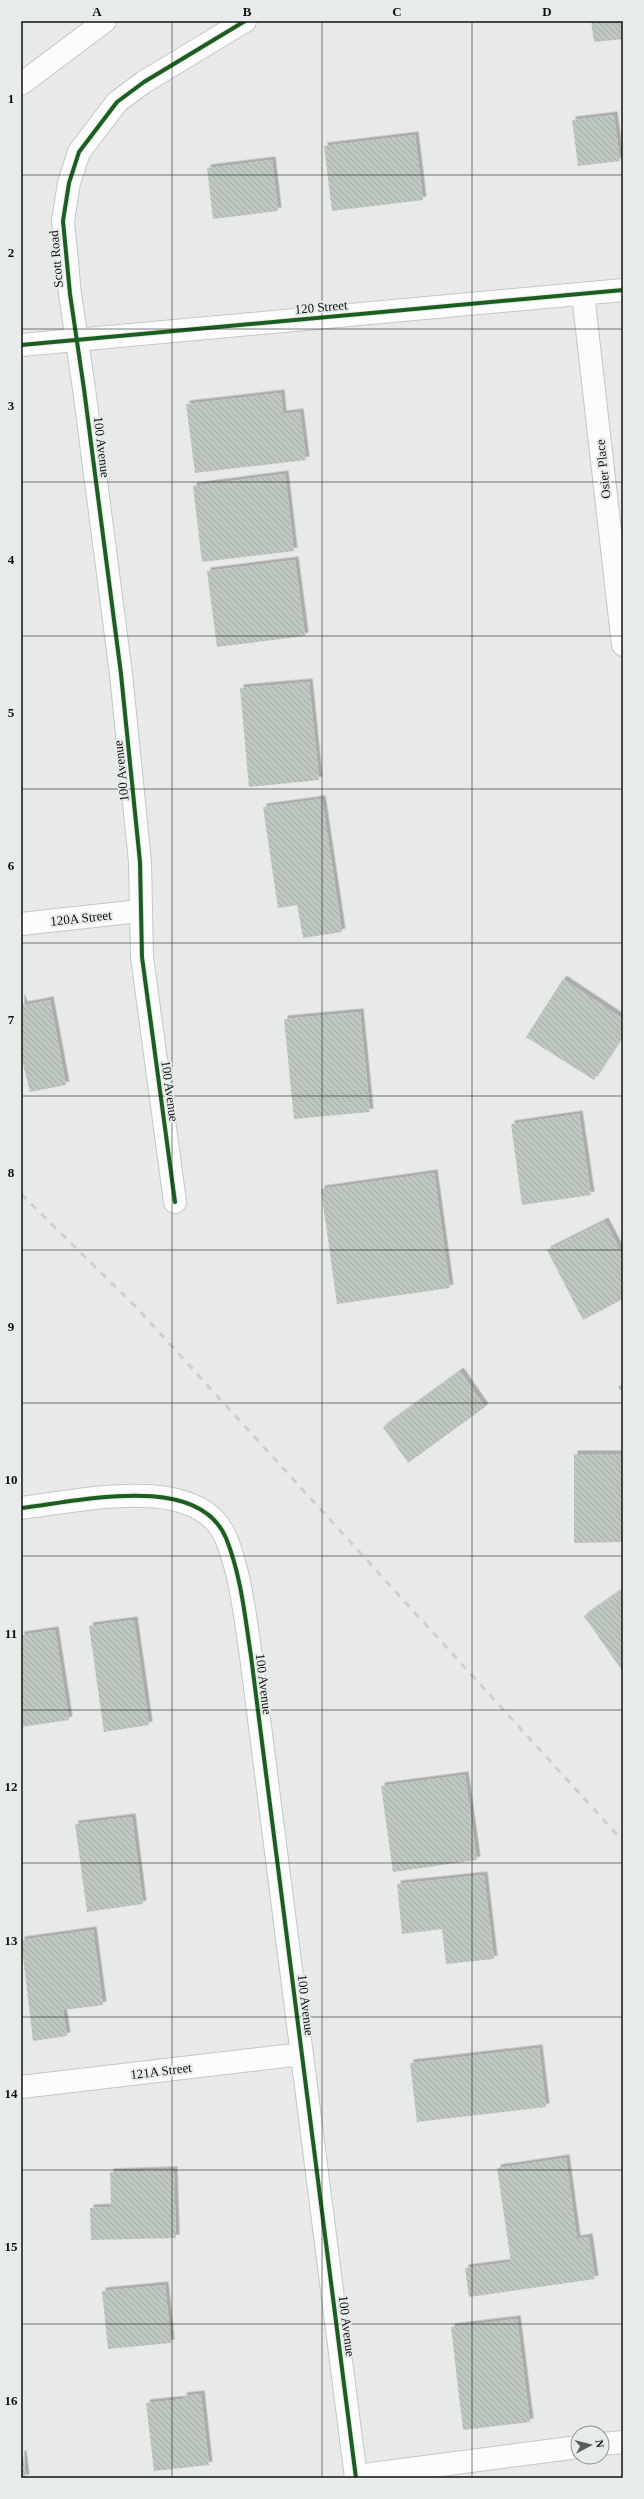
<svg xmlns="http://www.w3.org/2000/svg" width="644" height="2499" font-family="Georgia,serif">
<style>
.building{fill:url(#building-back-hatch);filter:url(#shadow)}
.lines{fill:none;stroke-linecap:round;stroke-linejoin:round}
.minor-casing{stroke:#c5c6c6;stroke-width:24}
.major-casing{stroke:#c5c6c6;stroke-width:24}
.minor{stroke:#fcfcfc;stroke-width:22}
.major{stroke:#fcfcfc;stroke-width:22}
.rail{stroke:#cecfce;stroke-width:3;stroke-dasharray:7 7;stroke-linecap:butt}
.cycleway-casing{stroke:#e7ebe9;stroke-width:6}
.cycleway{stroke:#1b5e20;stroke-width:4}
.grid{fill:none;stroke:#0e100f;stroke-width:1;stroke-opacity:0.55}
.labels{text-anchor:middle;dominant-baseline:central;stroke-width:4;stroke-linejoin:round;paint-order:stroke}
.street-label{font-size:13px;fill:#0e100f;stroke:#e7ebe9}
.neatline{fill:none;stroke:#0e100f;stroke-width:1.5}
.grid-label{font-size:13px;text-anchor:middle;font-weight:bold;fill:#0e100f}
</style>
<defs>
<pattern id="building-back-hatch" width="6" height="6" patternUnits="userSpaceOnUse"><rect width="6" height="6" fill="#bec8bf"/><path d="M-1 5l2 2M0 0l6 6M5-1l2 2" fill="none" stroke="#a2aba3"/></pattern>
<filter id="shadow"><feDropShadow dx="3.5" dy="-3.5" stdDeviation="0" flood-color="#0004"/></filter>
</defs>
<rect width="100%" height="100%" fill="#e8eae9"/>
<path class="building" d="M 591,21 L 623,21 L 623,39 L 594,42 Z
M 614,115 L 620,161 L 578,166 L 572,120 Z
M 415,135 L 423,200 L 332,211 L 324,146 Z
M 272,160 L 278,211 L 213,219 L 207,168 Z
M 281,393 L 283,414 L 300,412 L 306,460 L 195,473 L 186,404 Z
M 285,474 L 294,551 L 202,562 L 193,486 Z
M 295,560 L 305,636 L 217,647 L 207,571 Z
M 309,682 L 319,780 L 249,787 L 240,688 Z
M 322,799 L 342,932 L 303,938 L 297,905 L 278,908 L 263,807 Z
M 563,979 L 623,1019 L 623,1035 L 594,1080 L 526,1037 Z
M 21,997 L 24,1005 L 50,1000 L 66,1085 L 30,1092 L 21,1056 Z
M 360,1012 L 370,1112 L 294,1119 L 284,1019 Z
M 579,1114 L 591,1195 L 522,1205 L 511,1124 Z
M 434,1173 L 450,1288 L 337,1304 L 321,1189 Z
M 605,1221 L 623,1256 L 623,1299 L 583,1320 L 547,1250 Z
M 460,1371 L 485,1407 L 408,1463 L 383,1427 Z
M 623,1383 L 623,1394 L 618,1387 Z
M 574,1454 L 623,1454 L 623,1542 L 574,1543 Z
M 623,1589 L 623,1672 L 584,1616 Z
M 134,1620 L 149,1725 L 104,1732 L 89,1626 Z
M 55,1630 L 69,1720 L 21,1727 L 21,1635 Z
M 465,1775 L 477,1860 L 393,1872 L 381,1786 Z
M 132,1817 L 143,1904 L 87,1912 L 75,1824 Z
M 484,1875 L 494,1959 L 446,1964 L 442,1929 L 402,1934 L 397,1884 Z
M 93,1930 L 103,2005 L 63,2010 L 67,2036 L 33,2041 L 21,1940 Z
M 539,2048 L 546,2107 L 417,2122 L 410,2063 Z
M 566,2158 L 577,2239 L 589,2237 L 595,2279 L 469,2297 L 465,2268 L 511,2262 L 497,2168 Z
M 174,2170 L 176,2238 L 91,2240 L 90,2208 L 111,2207 L 110,2172 Z
M 165,2285 L 171,2343 L 108,2349 L 102,2291 Z
M 517,2319 L 530,2422 L 463,2430 L 451,2327 Z
M 201,2394 L 209,2465 L 154,2471 L 146,2403 L 184,2399 L 183,2396 Z
M 21,2454 L 23,2454 L 26,2478 L 21,2478 Z"/>
<g class="lines">
<defs>
<path id="minor" d="M 583,294 L 623,645
M 21,345 L 623,290
M 21,924 L 140,911
M 175,1202 L 142,957 L 140,862 L 121,674 L 84,389 L 70,294 L 63,221 L 69,183 L 79,152 L 117,102 L 144,82 L 245,21
M 21,1508 C 76,1502 198,1471 226,1538 C 241,1575 245,1617 251,1656 L 356,2478
M 21,2087 L 302,2054
M 602,2444 L 623,2442
M 356,2476 L 578,2447"/>
<path id="major" d="M 21,84 L 105,21"/>
</defs>
<use href="#minor" class="minor-casing"/>
<use href="#major" class="major-casing"/>
<use href="#minor" class="minor"/>
<use href="#major" class="major"/>
<path class="rail" d="M 21,1194 L 137,1308 L 623,1841"/>
<defs>
<path id="cycleway" d="M 21,345 L 623,290
M 175,1202 L 142,957 L 140,862 L 121,674 L 84,389 L 70,294 L 63,221 L 69,183 L 79,152 L 117,102 L 144,82 L 245,21
M 21,1508 C 76,1502 198,1471 226,1538 C 241,1575 245,1617 251,1656 L 356,2478"/>
</defs>
<use href="#cycleway" class="cycleway-casing"/>
<use href="#cycleway" class="cycleway"/>
</g>
<path class="grid" d="M 172,21 L 172,2478M 322,21 L 322,2478M 472,21 L 472,2478M 21,175 L 623,175M 21,329 L 623,329M 21,482 L 623,482M 21,636 L 623,636M 21,789 L 623,789M 21,943 L 623,943M 21,1096 L 623,1096M 21,1250 L 623,1250M 21,1403 L 623,1403M 21,1556 L 623,1556M 21,1710 L 623,1710M 21,1863 L 623,1863M 21,2017 L 623,2017M 21,2170 L 623,2170M 21,2324 L 623,2324"/>
<g class="labels">
<g class="street-label">
<text transform="translate(56 259) rotate(-95)">Scott Road</text>
<text transform="translate(321 307) rotate(-5)">120 Street</text>
<text transform="translate(102 447) rotate(83)">100 Avenue</text>
<text transform="translate(603 469) rotate(-96)">Osier Place</text>
<text transform="translate(121 771) rotate(-96)">100 Avenue</text>
<text transform="translate(81 918) rotate(-6)">120A Street</text>
<text transform="translate(170 1091) rotate(82)">100 Avenue</text>
<text transform="translate(264 1684) rotate(83)">100 Avenue</text>
<text transform="translate(306 2005) rotate(83)">100 Avenue</text>
<text transform="translate(161 2071) rotate(-7)">121A Street</text>
<text transform="translate(347 2326) rotate(83)">100 Avenue</text>
</g>
</g>
<rect width="644" height="2499" fill="none" stroke="#e7ebe9" stroke-width="44"/>
<g transform="translate(590 2445) rotate(83)"><circle r="19" fill="#e7ebe9" stroke="#909392"/>
<path d="M0-3L7 15L0 10L-7 15Z" fill="#5a5c5b"/>
<text y="-6" font-size="11" font-weight="bold" text-anchor="middle" fill="#0e100f">N</text>
</g>
<rect x="22" y="22" width="600" height="2455" class="neatline"/>
<g class="grid-label">
<text x="97" y="16">A</text>
<text x="247" y="16">B</text>
<text x="397" y="16">C</text>
<text x="547" y="16">D</text>
<text x="11" y="103">1</text>
<text x="11" y="257">2</text>
<text x="11" y="410">3</text>
<text x="11" y="564">4</text>
<text x="11" y="717">5</text>
<text x="11" y="870">6</text>
<text x="11" y="1024">7</text>
<text x="11" y="1177">8</text>
<text x="11" y="1331">9</text>
<text x="11" y="1484">10</text>
<text x="11" y="1638">11</text>
<text x="11" y="1791">12</text>
<text x="11" y="1945">13</text>
<text x="11" y="2098">14</text>
<text x="11" y="2251">15</text>
<text x="11" y="2405">16</text>
</g>
</svg>
